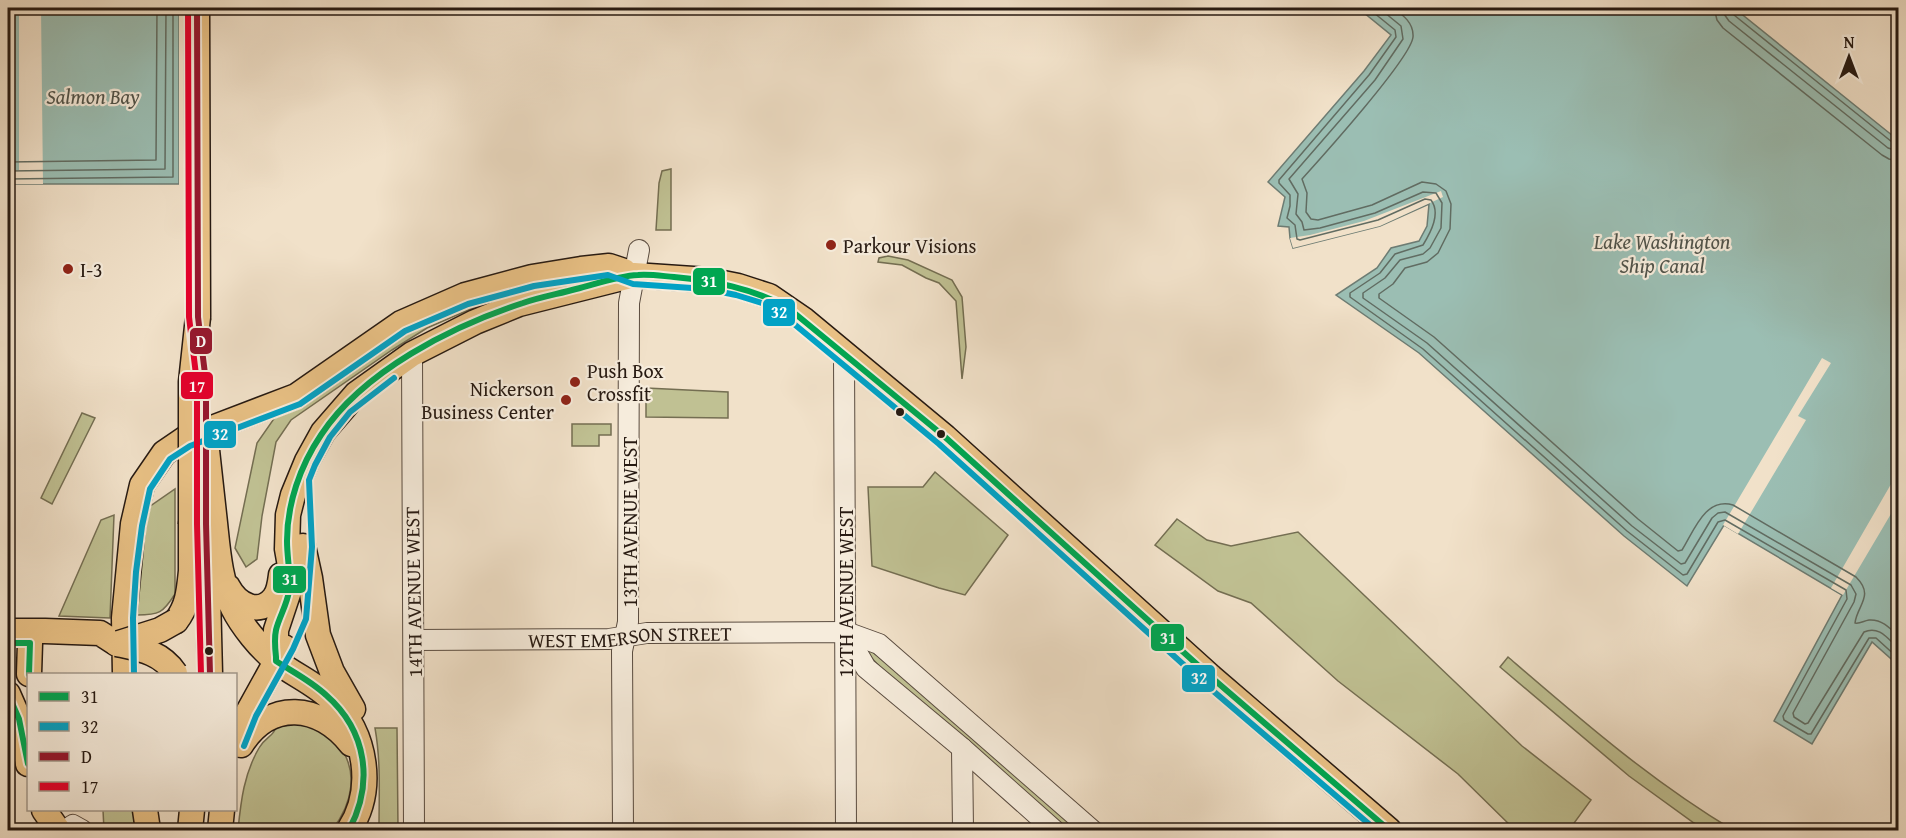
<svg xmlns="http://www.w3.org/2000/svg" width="1906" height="838" font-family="'Gentium Book Plus',serif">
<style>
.green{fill:#c0c193;stroke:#746e52;stroke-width:1.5}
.water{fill:#9bbeb3;stroke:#6d7c73;stroke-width:1.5}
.pier{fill:#f1e1c9}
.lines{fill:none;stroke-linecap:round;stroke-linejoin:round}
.shore{stroke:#616c62;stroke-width:1.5}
.minor-casing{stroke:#5a4c40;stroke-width:22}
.major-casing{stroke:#271a12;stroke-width:27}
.minor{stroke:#f6ecdc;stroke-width:20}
.major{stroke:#e8c084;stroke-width:24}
.major-bridge-casing{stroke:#271a12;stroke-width:27;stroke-linecap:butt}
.major-bridge{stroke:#e8c084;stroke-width:24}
.bus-1-casing{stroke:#f6ecdc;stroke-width:10}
.bus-2-casing{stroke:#f6ecdc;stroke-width:10}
.bus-3-casing{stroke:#f6ecdc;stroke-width:10}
.bus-4-casing{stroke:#f6ecdc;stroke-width:10}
.bus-1{stroke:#00a651;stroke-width:6}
.bus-2{stroke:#02a2c5;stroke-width:6}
.bus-3{stroke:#96172e;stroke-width:6}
.bus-4{stroke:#e4002b;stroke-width:6}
.poi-dot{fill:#8f2418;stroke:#f6ecdc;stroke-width:2}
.bus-dot{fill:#271a12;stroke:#f6ecdc;stroke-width:2}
.labels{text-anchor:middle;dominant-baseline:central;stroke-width:4.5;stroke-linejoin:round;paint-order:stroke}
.poi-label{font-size:20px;fill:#271a12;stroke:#f6ecdc;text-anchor:start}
.street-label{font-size:20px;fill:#271a12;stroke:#f6ecdc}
.water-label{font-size:21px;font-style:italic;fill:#50534a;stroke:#f6ecdc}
.line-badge{stroke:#f6ecdc;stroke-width:2}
.badge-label{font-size:16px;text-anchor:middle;font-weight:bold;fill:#fff}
</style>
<rect width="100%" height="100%" fill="#f1e1c9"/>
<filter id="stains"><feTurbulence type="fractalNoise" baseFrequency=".00333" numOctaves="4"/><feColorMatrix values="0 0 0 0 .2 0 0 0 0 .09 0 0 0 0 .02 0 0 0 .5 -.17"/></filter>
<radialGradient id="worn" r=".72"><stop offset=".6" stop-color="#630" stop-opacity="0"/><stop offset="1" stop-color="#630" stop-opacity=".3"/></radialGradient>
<path class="green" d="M 671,169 L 671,230 L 656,230 L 659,183 L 662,171 Z
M 888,256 L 908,260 L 952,280 L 962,297 L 966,347 L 962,379 L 956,301 L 939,283 L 926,278 L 902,265 L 878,262 L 879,258 Z
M 528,284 L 427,328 L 392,350 L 291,420 L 276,442 L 262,516 L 257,559 L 246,567 L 235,548 L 257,443 L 280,410 L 397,334 Z
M 646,388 L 728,392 L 728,418 L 646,417 Z
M 82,413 L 95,418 L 52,504 L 41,498 Z
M 572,424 L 611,424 L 611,435 L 599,435 L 599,446 L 572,446 Z
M 935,472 L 1008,535 L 965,595 L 939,588 L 872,566 L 868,487 L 923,487 Z
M 175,489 L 175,594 C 163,613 159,615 137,615 L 132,602 L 149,507 Z
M 114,515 L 110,618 L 59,616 L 101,520 Z
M 1177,519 L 1207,540 L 1231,546 L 1298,532 L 1522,746 L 1591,800 L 1569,830 L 1515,830 L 1458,774 L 1338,681 L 1251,603 L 1218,591 L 1155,545 Z
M 864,650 L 871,651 L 930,695 L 1078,825 L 1072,830 L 1065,830 L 883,670 Z
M 1508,657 C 1580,719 1651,781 1733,830 L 1706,830 L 1694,823 L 1629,776 L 1500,667 Z
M 278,721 C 290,723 312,724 324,729 C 328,731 333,738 336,742 C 360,769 353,803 332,830 L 238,830 C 241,800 244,774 259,748 C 266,735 274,739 278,721 Z
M 375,728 L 397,728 L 398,829 L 379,828 C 379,794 381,762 375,728 Z
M 103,810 L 137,810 L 141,830 L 104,830 Z"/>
<path class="water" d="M 8,8 L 179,8 L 179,184 L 8,184 Z
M 1358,8 L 1734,8 L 1898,140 L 1898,665 L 1872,642 L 1812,744 L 1774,721 L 1842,595 L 1724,525 L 1687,586 L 1624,536 L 1419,353 L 1336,295 L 1377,268 L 1391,248 L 1419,241 L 1427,226 L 1429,204 L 1380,226 L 1293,248 L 1290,238 L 1289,227 L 1278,226 L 1285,197 L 1268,182 L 1364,71 L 1391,35 Z"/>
<path class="pier" d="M 19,8 L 41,8 L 43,184 L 8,184 L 8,171 L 19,170 Z
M 179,8 L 182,8 L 182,184 L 179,187 Z
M 1441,191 L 1443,197 L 1380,226 L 1293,248 L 1290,238 L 1310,235 L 1364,221 Z
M 1822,358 L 1831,363 L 1798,416 L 1806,420 L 1738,534 L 1723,525 Z
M 1898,472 L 1898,502 L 1843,595 L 1831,588 Z"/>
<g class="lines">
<path class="shore" d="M 1368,8 L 1395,30 L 1396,37 L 1369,75 L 1279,180 L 1279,183 L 1290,195 L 1290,206 L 1287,218 L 1295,225 L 1297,239 L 1300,240 L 1378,220 L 1425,199 L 1431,200 C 1441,213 1431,232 1423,245 L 1395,254 L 1380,273 L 1350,293 L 1350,297 L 1423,349 L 1627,531 L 1683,575 L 1687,574 L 1718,522 L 1725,520 L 1846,590 L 1847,599 L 1783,716 L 1784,720 L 1808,734 L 1811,734 L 1869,638 L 1876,638 L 1898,658
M 1379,8 L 1401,26 L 1403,39 L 1375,80 L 1289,179 L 1298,194 L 1296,214 L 1302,222 L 1304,230 L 1320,228 L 1375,213 L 1423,192 L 1436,193 L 1442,203 L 1441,228 L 1430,248 L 1423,254 L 1400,260 L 1385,278 L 1363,293 L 1363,298 L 1427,343 L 1632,526 L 1681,564 L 1685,563 L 1712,518 L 1718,513 L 1725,512 L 1851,585 L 1856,594 L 1854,602 L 1793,713 L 1794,717 L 1805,724 L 1808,723 L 1864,632 C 1879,625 1888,639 1898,648
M 1393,8 C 1403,15 1414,23 1413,37 C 1411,58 1321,158 1302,179 L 1307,193 L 1306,212 L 1311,219 L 1318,220 L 1372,205 L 1422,182 L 1436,184 L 1446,191 L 1451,204 L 1450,229 L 1438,253 L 1427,262 L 1405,268 L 1393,284 L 1379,294 L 1379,298 L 1434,337 L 1638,519 L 1678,551 L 1682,550 C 1694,531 1705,497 1733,505 L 1856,577 C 1875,596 1857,605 1855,623 C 1860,624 1863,621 1869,620 C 1882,619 1890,628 1898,636
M 1714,8 L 1717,20 L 1723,28 L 1882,155 L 1889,159 L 1898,161
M 1723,8 L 1724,14 L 1729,21 L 1888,148 L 1898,151
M 1731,8 L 1734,15 L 1892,142 L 1898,144
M 8,162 L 156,160 L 157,8
M 8,171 L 165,169 L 166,8
M 8,179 L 173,177 L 173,8"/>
<defs>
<g id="minor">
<path d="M 412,354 L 414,830"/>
<path d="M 844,354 L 846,830"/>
<path d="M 847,635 L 866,668 L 962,748 L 1054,830"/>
<path id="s1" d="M 414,640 L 609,639 L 647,633 L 846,632 L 879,644 L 1092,830"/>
<path d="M 962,748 L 963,830"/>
<path d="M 66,830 L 73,825 L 82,830"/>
<path d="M 623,830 L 622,651 L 628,622 L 629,303 L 639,250"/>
</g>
<path id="major" d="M 197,8 L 198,317
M 206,441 C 209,468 212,496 215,523 C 218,551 220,581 233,608 C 242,626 260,648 276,661 C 294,675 316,684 332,700 C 367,734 375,790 349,830
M 303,546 L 310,578 L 318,635 L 332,672 L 353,709
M 207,554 L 210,674
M 191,579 L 191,524
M 228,587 C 237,604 259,617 274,598 C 279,592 280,583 281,575
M 176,621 C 188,606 189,590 191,571
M 8,631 L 45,631 L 100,633 L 117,644
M 276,661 L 276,630 L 289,591 L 290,566 L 287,549 L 288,515 L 293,495 L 307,461 L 323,432 L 356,394 L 412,354 L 475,322 L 519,304 L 634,275 L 708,280 L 738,286 L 769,296 L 804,320 L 945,437 L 1211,677 L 1389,830
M 29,674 L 30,643
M 125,674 L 124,618 L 133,524 L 142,485 L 164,453 L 186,438 L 296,396 L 401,323 L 465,295 L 532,277 L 581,269 L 609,266 L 624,271
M 8,694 L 19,719 L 28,764
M 236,743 L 248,712 L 284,647
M 241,745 C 270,699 320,704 351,744
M 44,810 L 58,830
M 145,810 L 148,830
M 190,830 L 192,810
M 220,830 L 222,810"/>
</defs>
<use href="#minor" class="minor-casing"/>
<use href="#major" class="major-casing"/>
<use href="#minor" class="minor"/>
<use href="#major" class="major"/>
<defs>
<path id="major-bridge" d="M 191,524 L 191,382 L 198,317
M 119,643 L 160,630 L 176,621
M 117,644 C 140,649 161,652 175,673"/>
</defs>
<use href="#major-bridge" class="major-bridge-casing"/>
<use href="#major-bridge" class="major-bridge"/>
<defs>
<path id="bus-1" d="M 8,643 L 30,643 L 29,674
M 8,694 L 19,719 L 28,764
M 349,830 C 374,783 367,731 326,695 C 311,681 293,672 276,661 L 276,657 C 275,648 274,639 276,630 C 279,617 287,605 289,591 C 291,575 287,558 287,541 C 287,504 300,466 321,435 C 363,371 452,326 523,303 C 540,297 558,294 576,289 C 596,284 617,276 638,275 C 650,274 662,276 674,277 C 714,281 751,288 787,307 L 945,437 L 1211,677 L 1389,830"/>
<path id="bus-2" d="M 134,674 L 133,618 L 136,572 L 142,526 L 150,489 L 170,459 L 190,446 L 300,404 L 405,331 L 468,304 L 534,286 L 608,275 L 633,284 L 707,289 L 736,295 L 765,304 L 782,314 L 939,444 L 1205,684 L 1376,830
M 244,746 L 256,716 L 293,649 L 306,619 L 312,547 L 309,480 L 315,465 L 330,437 L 350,412 L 394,378"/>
<path id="bus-3" d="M 197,8 L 198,317 L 206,382 L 206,524 L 210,674"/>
<path id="bus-4" d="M 188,8 L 189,317 L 197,383 L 197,524 L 201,674"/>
</defs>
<use href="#bus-1" class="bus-1-casing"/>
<use href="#bus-2" class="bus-2-casing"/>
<use href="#bus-3" class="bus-3-casing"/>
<use href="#bus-4" class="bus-4-casing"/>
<use href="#bus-1" class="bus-1"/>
<use href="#bus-2" class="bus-2"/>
<use href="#bus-3" class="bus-3"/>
<use href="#bus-4" class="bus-4"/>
</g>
<g class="poi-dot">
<circle cx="831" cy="245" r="6"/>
<circle cx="68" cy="269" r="6"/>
<circle cx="575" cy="382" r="6"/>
<circle cx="566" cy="400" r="6"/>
</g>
<g class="bus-dot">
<circle cx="900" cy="412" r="5"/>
<circle cx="941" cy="434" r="5"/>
<circle cx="209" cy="651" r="5"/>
</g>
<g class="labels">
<g class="poi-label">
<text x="843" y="245">Parkour Visions</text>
<text x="80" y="269">I-3</text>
<text x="587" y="370">Push Box<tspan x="587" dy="23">Crossfit</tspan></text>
<text x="554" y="388" text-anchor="end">Nickerson<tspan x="554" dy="23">Business Center</tspan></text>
</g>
<g class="street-label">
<text transform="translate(629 522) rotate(-90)">13TH AVENUE WEST</text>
<text transform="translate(413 592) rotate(-91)">14TH AVENUE WEST</text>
<text transform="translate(845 592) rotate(-90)">12TH AVENUE WEST</text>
<text stroke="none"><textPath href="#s1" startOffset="216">WEST EMERSON STREET</textPath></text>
</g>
<g class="water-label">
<text x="93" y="96">Salmon Bay</text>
<text x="1662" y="241">Lake Washington<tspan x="1662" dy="24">Ship Canal</tspan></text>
</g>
</g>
<g class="line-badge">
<rect x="692" y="267" width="34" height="29" rx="6" fill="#00a651"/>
<rect x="762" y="298" width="34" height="29" rx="6" fill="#02a2c5"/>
<rect x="189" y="327" width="24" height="28" rx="6" fill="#96172e"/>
<rect x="180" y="371" width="34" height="29" rx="6" fill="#e4002b"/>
<rect x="203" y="420" width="34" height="29" rx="6" fill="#02a2c5"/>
<rect x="272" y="565" width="35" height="29" rx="6" fill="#00a651"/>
<rect x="1150" y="623" width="35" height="29" rx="6" fill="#00a651"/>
<rect x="1181" y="664" width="35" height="29" rx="6" fill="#02a2c5"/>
</g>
<g class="badge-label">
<text x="709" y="287">31</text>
<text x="779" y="318">32</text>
<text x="201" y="347">D</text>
<text x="197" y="392">17</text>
<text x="220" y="440">32</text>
<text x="290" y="585">31</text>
<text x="1168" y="644">31</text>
<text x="1199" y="684">32</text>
</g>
<rect width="1906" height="838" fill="none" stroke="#f1e1c9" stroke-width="30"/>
<rect x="9" y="9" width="1888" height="820" fill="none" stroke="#271a12" stroke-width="3"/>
<rect x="15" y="15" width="1876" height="808" fill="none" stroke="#271a12" stroke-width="1.5"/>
<rect x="27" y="673" width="210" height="138" fill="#f6ecdc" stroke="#a3988b" stroke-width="1.5"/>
<rect x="39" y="692" width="30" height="9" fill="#00a651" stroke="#a3988b" stroke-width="1.5"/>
<text x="81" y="703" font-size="18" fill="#271a12">31</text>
<rect x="39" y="722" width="30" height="9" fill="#02a2c5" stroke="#a3988b" stroke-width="1.5"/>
<text x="81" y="733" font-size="18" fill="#271a12">32</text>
<rect x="39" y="752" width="30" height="9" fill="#96172e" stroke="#a3988b" stroke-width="1.5"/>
<text x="81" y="763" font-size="18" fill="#271a12">D</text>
<rect x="39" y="782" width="30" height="9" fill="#e4002b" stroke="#a3988b" stroke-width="1.5"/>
<text x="81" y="793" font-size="18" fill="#271a12">17</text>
<g transform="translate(1849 57)" stroke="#f6ecdc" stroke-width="4.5" paint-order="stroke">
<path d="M0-4.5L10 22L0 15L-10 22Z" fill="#271a12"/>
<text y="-9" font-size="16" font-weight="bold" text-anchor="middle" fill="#271a12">N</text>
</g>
<rect width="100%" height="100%" filter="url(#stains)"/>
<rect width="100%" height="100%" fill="url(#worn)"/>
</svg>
